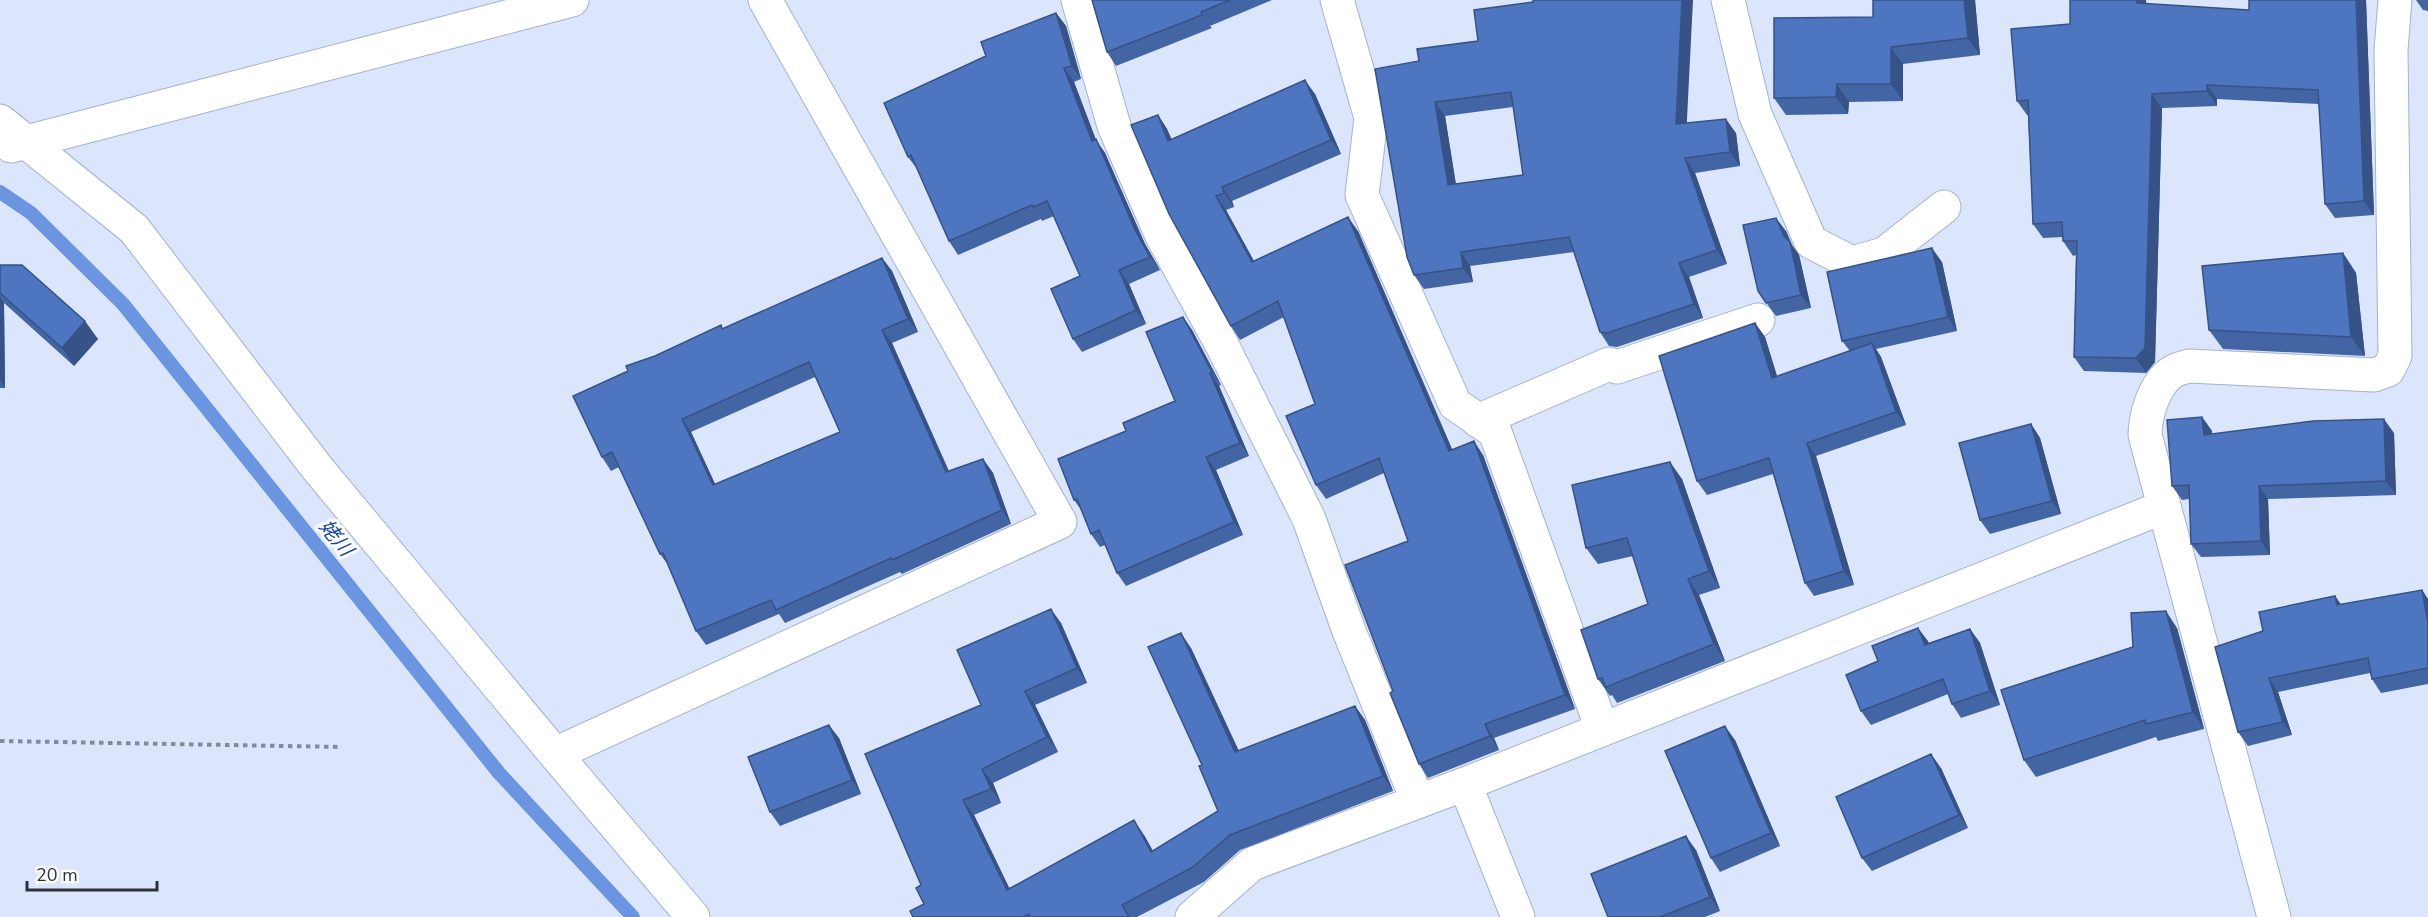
<svg xmlns="http://www.w3.org/2000/svg" width="2428" height="917" font-family="'Nunito Sans','Noto Sans JP',sans-serif">
<style>
.lines{fill:none;stroke-linecap:round;stroke-linejoin:round}
.stream{stroke:#6b94e1;stroke-width:14}
.street-casing{stroke:#a4b2cb;stroke-width:35}
.path{stroke:#838b9b;stroke-width:4;stroke-dasharray:4.5 4.5;stroke-linecap:butt}
.street{stroke:#fff;stroke-width:33}
.wall{fill:#4365a4;fill-rule:evenodd}
.shaded-wall{fill:#375286}
.building{fill:#4e75bf;stroke:#375286;stroke-width:1.5;fill-rule:evenodd}
.labels{text-anchor:middle;dominant-baseline:central;stroke-width:6;stroke-linejoin:round;paint-order:stroke}
.water-label{font-size:20px;font-style:italic;fill:#18459e;stroke:#fff}
</style>
<rect width="100%" height="100%" fill="#dbe6fc"/>
<g class="lines">
<path class="stream" d="M 0,192 L 31,213 L 123,304 L 499,773 L 633,917"/>
<defs>
<path id="street" d="M 1078,0 L 1114,126 L 1162,236 L 1222,345 L 1309,519 L 1349,631 L 1418,802
M 1337,0 L 1371,118 L 1362,195 L 1455,404 L 1495,432 L 1602,729
M 1728,0 L 1755,114 L 1811,242 L 1852,263 L 1884,254 L 1944,207
M 0,121 L 134,229 L 318,469 L 555,754 L 693,917
M 11,146 L 572,0
M 1478,421 L 1609,364 L 1617,367 L 1758,320
M 555,754 L 1060,522 L 765,0
M 1465,784 L 1518,917
M 1192,917 L 1252,864 L 1465,784 L 2164,507
M 2274,917 L 2145,435 C 2145,416 2154,385 2171,373 C 2176,369 2183,368 2189,366 L 2374,375 L 2388,370 L 2395,356 L 2391,50 L 2395,0"/>
</defs>
<use href="#street" class="street-casing"/>
<path class="path" d="M 0,741 L 342,747"/>
<use href="#street" class="street"/>
</g>
<path class="wall" d="M 1092,0 L 1272,0 L 1210,26 L 1212,28 L 1116,66 L 1107,52 Z
M 1873,0 L 1975,0 L 1980,55 L 1903,64 L 1903,101 L 1849,102 L 1848,114 L 1786,115 L 1774,98 L 1873,17 Z
M 2146,0 L 2146,4 L 2249,10 L 2366,0 L 2374,215 L 2335,218 L 2325,204 L 2319,104 L 2217,99 L 2217,106 L 2162,108 L 2155,362 L 2146,373 L 2084,371 L 2074,357 L 2076,255 L 2073,256 L 2063,241 L 2063,237 L 2043,238 L 2033,224 L 2028,115 L 2027,115 L 2017,101 L 2070,24 Z
M 2416,0 L 2428,0 L 2428,11 L 2423,10 Z
M 1056,13 L 1066,26 L 1081,79 L 1074,82 L 1096,140 L 1105,153 L 1145,244 L 1160,270 L 1129,284 L 1146,324 L 1082,352 L 1073,339 L 1080,276 L 1054,216 L 1042,221 L 1041,219 L 958,255 L 949,241 L 918,170 L 908,157 L 986,56 Z
M 1419,61 L 1686,123 L 1736,133 L 1740,166 L 1695,173 L 1727,264 L 1689,277 L 1703,318 L 1617,347 L 1609,346 L 1600,332 L 1574,252 L 1470,266 L 1473,282 L 1424,289 L 1414,275 ZM 1513,107 L 1523,175 L 1456,184 L 1445,116 Z
M 1315,94 L 1341,154 L 1232,201 L 1234,207 L 1226,210 L 1254,261 L 1358,231 L 1452,450 L 1483,455 L 1575,709 L 1494,738 L 1499,750 L 1428,778 L 1419,764 L 1393,691 L 1408,541 L 1384,473 L 1326,499 L 1316,485 L 1315,404 L 1284,317 L 1240,340 L 1231,326 L 1158,115 L 1167,129 L 1172,140 Z
M 1786,231 L 1792,245 L 1799,255 L 1811,308 L 1776,316 L 1758,291 Z
M 2343,253 L 2356,273 L 2365,356 L 2223,349 L 2209,330 Z
M 882,258 L 892,271 L 918,332 L 892,343 L 949,471 L 983,459 L 993,473 L 1011,524 L 902,574 L 900,572 L 785,623 L 779,614 L 706,645 L 696,631 L 669,566 L 660,554 L 619,467 L 611,471 L 602,457 L 628,371 L 655,356 L 721,325 L 723,329 ZM 815,377 L 840,432 L 715,484 L 691,432 Z
M 1942,262 L 1957,331 L 1876,349 L 1881,357 L 1906,425 L 1816,456 L 1854,585 L 1814,596 L 1805,583 L 1773,474 L 1707,495 L 1697,481 L 1755,323 L 1765,337 L 1777,377 L 1850,351 L 1842,341 Z
M 0,265 L 98,339 L 74,366 L 4,303 L 5,388 L 0,388 Z
M 1183,317 L 1192,330 L 1221,385 L 1219,386 L 1249,456 L 1216,470 L 1243,535 L 1126,586 L 1117,573 L 1105,545 L 1100,547 L 1091,534 L 1082,511 L 1074,500 L 1126,431 L 1175,401 Z
M 2202,417 L 2212,431 L 2212,434 L 2394,433 L 2396,495 L 2268,499 L 2270,555 L 2201,557 L 2191,544 L 2189,499 L 2182,500 L 2172,486 Z
M 2031,424 L 2040,438 L 2061,514 L 1990,534 L 1980,520 Z
M 1682,479 L 1720,588 L 1699,595 L 1725,661 L 1617,703 L 1612,695 L 1610,696 L 1598,679 L 1648,604 L 1633,556 L 1598,564 L 1586,548 Z
M 2422,590 L 2428,599 L 2428,684 L 2381,693 L 2372,679 L 2370,673 L 2278,692 L 2292,735 L 2248,746 L 2238,732 L 2263,631 L 2335,596 L 2341,605 Z
M 1061,623 L 1087,683 L 1035,705 L 1058,752 L 993,783 L 1001,803 L 974,815 L 1009,888 L 1144,835 L 1153,851 L 1218,811 L 1202,765 L 1191,648 L 1238,751 L 1355,706 L 1365,720 L 1393,791 L 1240,850 L 1204,882 L 1137,917 L 913,917 L 924,904 L 921,885 L 981,705 Z
M 2177,628 L 2204,729 L 2158,741 L 2156,737 L 2036,777 L 2024,760 L 2133,647 Z
M 1970,629 L 1980,643 L 2000,705 L 1961,718 L 1952,704 L 1948,694 L 1871,725 L 1861,711 L 1878,661 L 1928,641 L 1928,643 Z
M 839,738 L 861,794 L 780,826 L 770,812 Z
M 1735,740 L 1780,846 L 1720,872 L 1711,858 Z
M 1941,768 L 1968,828 L 1872,871 L 1862,858 Z
M 1696,850 L 1720,911 L 1705,917 L 1608,917 Z"/>
<path class="shaded-wall" d="M 1682,0 L 1693,0 L 1686,139 L 1676,124 Z
M 1964,0 L 1975,0 L 1980,55 L 1968,38 Z
M 2137,0 L 2146,0 L 2147,17 L 2137,3 Z
M 2356,0 L 2366,0 L 2374,215 L 2364,201 Z
M 1056,13 L 1066,26 L 1081,79 L 1072,66 Z
M 1891,47 L 1903,64 L 1903,101 L 1891,84 Z
M 1064,68 L 1074,82 L 1096,140 L 1105,153 L 1145,244 L 1160,270 L 1150,257 L 1135,230 L 1092,141 Z
M 1305,80 L 1315,94 L 1341,154 L 1331,140 Z
M 1837,84 L 1849,102 L 1848,114 L 1836,97 Z
M 2207,85 L 2217,99 L 2217,106 L 2207,91 Z
M 2152,94 L 2162,108 L 2155,362 L 2146,373 L 2136,358 Z
M 1435,102 L 1445,116 L 1458,199 L 1448,185 Z
M 1158,115 L 1167,129 L 1178,155 L 1168,141 Z
M 1726,119 L 1736,133 L 1740,166 L 1730,152 Z
M 1685,158 L 1695,173 L 1727,264 L 1717,250 Z
M 1222,187 L 1232,201 L 1234,207 L 1224,193 Z
M 1216,196 L 1226,210 L 1262,276 L 1252,262 Z
M 1348,217 L 1358,231 L 1459,465 L 1449,451 Z
M 1776,218 L 1786,231 L 1792,245 L 1799,255 L 1811,308 L 1801,295 L 1784,236 Z
M 1932,248 L 1942,262 L 1957,331 L 1948,317 Z
M 1461,252 L 1470,266 L 1473,282 L 1463,268 Z
M 2343,253 L 2356,273 L 2365,356 L 2351,337 Z
M 882,258 L 892,271 L 918,332 L 908,319 Z
M 1679,263 L 1689,277 L 1703,318 L 1694,304 Z
M 1119,270 L 1129,284 L 1146,324 L 1136,310 Z
M 0,297 L 4,303 L 5,388 L 0,380 Z
M 1183,317 L 1192,330 L 1221,385 L 1212,372 Z
M 85,321 L 98,339 L 74,366 L 62,348 Z
M 1755,323 L 1765,337 L 1782,392 L 1772,378 Z
M 882,330 L 892,343 L 955,486 L 946,472 Z
M 1872,343 L 1881,357 L 1906,425 L 1896,412 Z
M 1210,373 L 1219,386 L 1249,456 L 1240,443 Z
M 2202,417 L 2212,431 L 2213,449 L 2204,435 Z
M 682,419 L 691,432 L 722,499 L 713,485 Z
M 2384,419 L 2394,433 L 2396,495 L 2386,481 Z
M 2031,424 L 2040,438 L 2061,514 L 2052,501 Z
M 1474,441 L 1483,455 L 1575,709 L 1565,695 Z
M 1807,443 L 1816,456 L 1854,585 L 1844,571 Z
M 1206,457 L 1216,470 L 1243,535 L 1234,522 Z
M 983,459 L 993,473 L 1011,524 L 1002,510 Z
M 1670,462 L 1682,479 L 1720,588 L 1709,571 Z
M 2259,486 L 2268,499 L 2270,555 L 2261,541 Z
M 1688,579 L 1699,595 L 1725,661 L 1714,644 Z
M 2422,590 L 2428,599 L 2428,623 Z
M 2335,596 L 2345,610 L 2337,605 Z
M 1051,609 L 1061,623 L 1087,683 L 1077,668 Z
M 2166,611 L 2177,628 L 2204,729 L 2193,712 Z
M 1918,628 L 1928,641 L 1934,658 L 1925,645 Z
M 1970,629 L 1980,643 L 2000,705 L 1990,691 Z
M 1181,633 L 1191,648 L 1246,766 L 1235,752 Z
M 2269,678 L 2278,692 L 2292,735 L 2283,722 Z
M 1025,691 L 1035,705 L 1058,752 L 1047,737 Z
M 1355,706 L 1365,720 L 1393,791 L 1383,776 Z
M 1485,724 L 1494,738 L 1499,750 L 1490,736 Z
M 829,725 L 839,738 L 861,794 L 852,780 Z
M 1725,726 L 1735,740 L 1780,846 L 1771,833 Z
M 1931,754 L 1941,768 L 1968,828 L 1959,815 Z
M 982,769 L 993,783 L 1001,803 L 991,789 Z
M 963,800 L 974,815 L 1017,904 L 1007,890 Z
M 1134,820 L 1144,835 L 1161,866 L 1151,852 Z
M 1686,836 L 1696,850 L 1720,911 L 1710,897 Z"/>
<path class="building" d="M 1092,0 L 1230,0 L 1201,12 L 1202,15 L 1107,52 Z
M 1533,0 L 1682,0 L 1676,124 L 1726,119 L 1730,152 L 1685,158 L 1717,250 L 1679,263 L 1694,304 L 1607,333 L 1600,332 L 1569,237 L 1461,252 L 1463,268 L 1414,275 L 1407,257 L 1375,69 L 1419,61 L 1417,49 L 1478,41 L 1474,10 L 1533,2 ZM 1511,92 L 1523,175 L 1448,185 L 1435,102 Z
M 1873,0 L 1964,0 L 1968,38 L 1891,47 L 1891,84 L 1837,84 L 1836,97 L 1774,98 L 1774,18 L 1873,17 Z
M 2070,0 L 2137,0 L 2137,3 L 2249,10 L 2249,0 L 2356,0 L 2364,201 L 2325,204 L 2318,90 L 2207,85 L 2207,91 L 2152,94 L 2145,348 L 2136,358 L 2074,357 L 2077,241 L 2063,241 L 2062,222 L 2033,224 L 2028,100 L 2017,101 L 2011,29 L 2070,24 Z
M 1056,13 L 1072,66 L 1064,68 L 1092,141 L 1096,139 L 1135,230 L 1150,257 L 1119,270 L 1136,310 L 1073,339 L 1051,289 L 1080,276 L 1047,201 L 1033,207 L 1032,205 L 949,241 L 911,155 L 908,157 L 884,103 L 986,56 L 981,42 Z
M 1305,80 L 1331,140 L 1222,187 L 1224,193 L 1216,196 L 1252,262 L 1348,217 L 1449,451 L 1474,441 L 1565,695 L 1485,724 L 1490,736 L 1419,764 L 1390,693 L 1393,691 L 1345,565 L 1408,541 L 1379,458 L 1316,485 L 1286,416 L 1315,404 L 1278,301 L 1231,326 L 1169,214 L 1131,125 L 1158,115 L 1168,141 Z
M 1776,218 L 1784,236 L 1790,242 L 1801,295 L 1766,303 L 1758,291 L 1743,225 Z
M 1932,248 L 1948,317 L 1842,341 L 1827,272 Z
M 2343,253 L 2351,337 L 2209,330 L 2202,266 Z
M 882,258 L 908,319 L 882,330 L 946,472 L 983,459 L 1002,510 L 892,560 L 891,558 L 776,610 L 771,600 L 696,631 L 663,553 L 660,554 L 612,452 L 602,457 L 573,396 L 628,371 L 626,366 L 655,356 L 721,325 L 722,329 ZM 809,362 L 840,432 L 713,485 L 682,419 Z
M 0,265 L 22,265 L 85,321 L 62,348 L 0,293 Z
M 1183,317 L 1212,372 L 1210,373 L 1240,443 L 1206,457 L 1234,522 L 1117,573 L 1099,530 L 1091,534 L 1077,499 L 1074,500 L 1058,459 L 1126,431 L 1123,423 L 1175,401 L 1146,332 Z
M 1755,323 L 1772,378 L 1872,343 L 1896,412 L 1807,443 L 1844,571 L 1805,583 L 1769,458 L 1697,481 L 1659,356 Z
M 2202,417 L 2204,435 L 2313,421 L 2384,419 L 2386,481 L 2259,486 L 2261,541 L 2191,544 L 2189,485 L 2172,486 L 2167,420 Z
M 2031,424 L 2052,501 L 1980,520 L 1959,443 Z
M 1670,462 L 1709,571 L 1688,579 L 1714,644 L 1606,687 L 1602,678 L 1598,679 L 1581,630 L 1648,604 L 1627,538 L 1586,548 L 1572,485 Z
M 2422,590 L 2428,623 L 2428,668 L 2372,679 L 2368,658 L 2269,678 L 2283,722 L 2238,732 L 2215,647 L 2263,631 L 2259,612 L 2335,596 L 2337,605 Z
M 1051,609 L 1077,668 L 1025,691 L 1047,737 L 982,769 L 991,789 L 963,800 L 1007,890 L 1134,820 L 1151,852 L 1218,811 L 1199,766 L 1202,765 L 1148,647 L 1181,633 L 1235,752 L 1355,706 L 1383,776 L 1230,835 L 1193,867 L 1122,905 L 1129,917 L 1030,917 L 1029,914 L 1023,917 L 913,917 L 910,911 L 924,904 L 916,888 L 921,885 L 865,754 L 981,705 L 957,650 Z
M 2166,611 L 2193,712 L 2146,724 L 2145,720 L 2024,760 L 2001,690 L 2133,647 L 2131,613 Z
M 1918,628 L 1925,645 L 1970,629 L 1990,691 L 1952,704 L 1943,679 L 1861,711 L 1846,675 L 1878,661 L 1872,646 Z
M 829,725 L 852,780 L 770,812 L 748,757 Z
M 1725,726 L 1771,833 L 1711,858 L 1665,751 Z
M 1931,754 L 1959,815 L 1862,858 L 1836,797 Z
M 1686,836 L 1710,897 L 1660,917 L 1608,917 L 1591,874 Z"/>
<g class="labels">
<g class="water-label">
<text transform="translate(336 538) rotate(51)">姥川</text>
</g>
</g>
<path d="M27 881v9h130v-9" fill="none" stroke="#2c313b" stroke-width="3"/>
<text x="36" y="881" font-size="18" fill="#2c313b" stroke="#ffffff" stroke-width="4.5" paint-order="stroke">20 m</text>
</svg>
